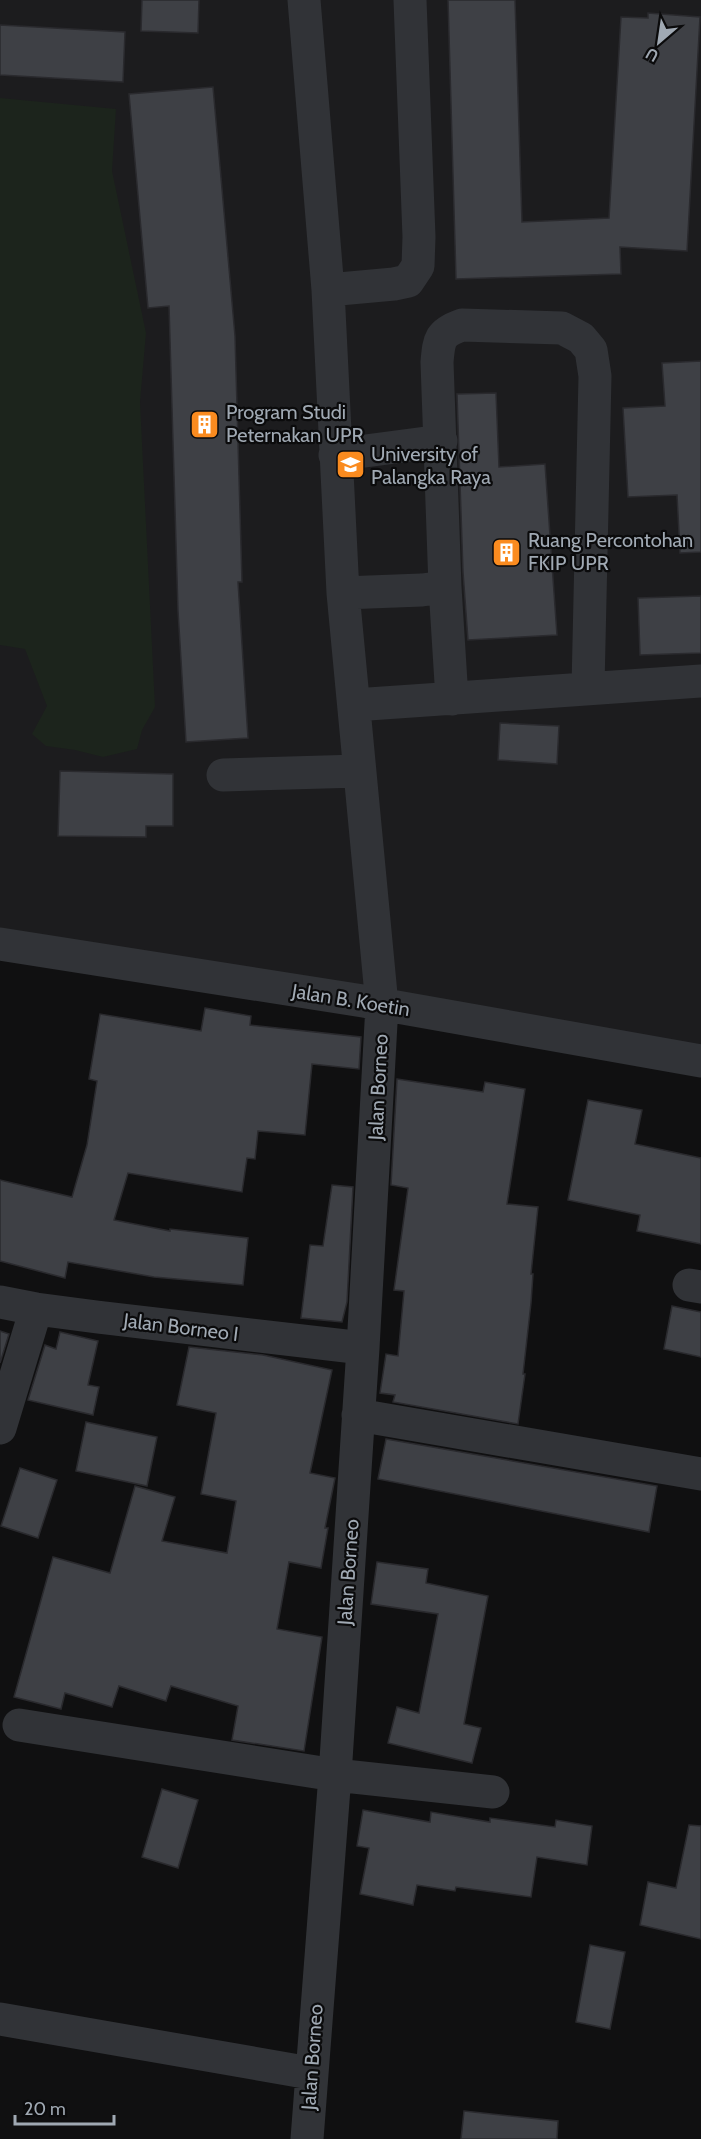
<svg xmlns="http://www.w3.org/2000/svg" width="701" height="2139" font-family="Cabin,sans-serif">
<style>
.built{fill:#1c1c1e}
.green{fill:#1c241c}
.building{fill:#3e4045;stroke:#2a2a2e;stroke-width:1.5}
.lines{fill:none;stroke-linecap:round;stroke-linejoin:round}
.minor{stroke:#313337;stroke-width:33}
.labels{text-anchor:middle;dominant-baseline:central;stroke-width:4.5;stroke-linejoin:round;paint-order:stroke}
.poi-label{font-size:20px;fill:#a0a9b3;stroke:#0b0b0c;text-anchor:start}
.street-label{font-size:20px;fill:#a0a9b3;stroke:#0b0b0c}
</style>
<rect width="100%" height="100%" fill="#101011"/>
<path class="built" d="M 0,0 L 701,0 L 701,1048 L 0,930 Z"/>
<path class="green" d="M 0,98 L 116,109 L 112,171 L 146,333 L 140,402 L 155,707 L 142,730 L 137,749 L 103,757 L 75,750 L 46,746 L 32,734 L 47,706 L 25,649 L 0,645 Z"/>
<path class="building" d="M 142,0 L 199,0 L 198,33 L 141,31 Z
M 448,0 L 515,0 L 522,222 L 609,218 L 621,17 L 648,18 L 648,13 L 700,17 L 687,251 L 620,247 L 621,274 L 456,279 Z
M 0,25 L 125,32 L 123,82 L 0,75 Z
M 213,87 L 235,336 L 242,582 L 238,582 L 248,738 L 186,742 L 178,611 L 169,306 L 148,308 L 129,94 Z
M 701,361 L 701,552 L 680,553 L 677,495 L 628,497 L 623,408 L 665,406 L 662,363 Z
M 496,393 L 499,467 L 545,464 L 557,635 L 468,640 L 463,572 L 457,394 Z
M 701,596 L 701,653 L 640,655 L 638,598 Z
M 500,723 L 559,726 L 557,764 L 498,760 Z
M 60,771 L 173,774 L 173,826 L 146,826 L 146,837 L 58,836 Z
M 205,1008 L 251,1016 L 250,1025 L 361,1037 L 359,1069 L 312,1064 L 305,1135 L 258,1131 L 255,1159 L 247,1158 L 242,1192 L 128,1173 L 114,1220 L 170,1231 L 170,1229 L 248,1238 L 243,1285 L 154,1277 L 68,1262 L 65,1278 L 0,1261 L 0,1180 L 72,1197 L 87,1145 L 97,1081 L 89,1079 L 100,1014 L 201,1031 Z
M 397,1079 L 483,1092 L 485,1082 L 525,1089 L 507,1204 L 538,1207 L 531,1274 L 533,1274 L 531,1303 L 523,1374 L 525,1374 L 518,1424 L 393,1402 L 395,1395 L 380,1393 L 386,1354 L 398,1356 L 404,1291 L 394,1290 L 408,1188 L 391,1185 Z
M 588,1100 L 642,1110 L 635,1144 L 701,1158 L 701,1244 L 637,1231 L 640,1215 L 568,1200 Z
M 332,1185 L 353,1187 L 347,1302 L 342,1322 L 301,1318 L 310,1245 L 323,1246 Z
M 672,1306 L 701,1312 L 701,1357 L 664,1349 Z
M 0,1331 L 9,1334 L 0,1363 Z
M 60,1332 L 98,1341 L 88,1385 L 99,1387 L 93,1415 L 28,1400 L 45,1345 L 56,1349 Z
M 189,1347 L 263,1355 L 332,1370 L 310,1473 L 335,1478 L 325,1528 L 328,1528 L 321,1568 L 289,1562 L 277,1629 L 322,1637 L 304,1751 L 232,1740 L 238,1706 L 171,1686 L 166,1701 L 119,1686 L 112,1707 L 65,1693 L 61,1709 L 14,1697 L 53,1557 L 110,1573 L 135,1486 L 175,1497 L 162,1541 L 227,1553 L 236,1501 L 201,1494 L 216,1413 L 177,1405 Z
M 86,1422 L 157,1437 L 147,1486 L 76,1471 Z
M 386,1439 L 657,1486 L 649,1532 L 378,1479 Z
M 20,1468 L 57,1480 L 38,1538 L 1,1526 Z
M 377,1562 L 428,1569 L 426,1583 L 488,1596 L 464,1724 L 481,1728 L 472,1763 L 388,1743 L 397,1707 L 419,1713 L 438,1614 L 371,1604 Z
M 162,1789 L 198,1800 L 178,1868 L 142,1857 Z
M 363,1810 L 430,1822 L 431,1812 L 490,1822 L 490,1818 L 555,1827 L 556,1820 L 592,1826 L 587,1865 L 537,1857 L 531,1897 L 456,1887 L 455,1891 L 417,1885 L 413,1905 L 360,1894 L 369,1848 L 357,1846 Z
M 689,1825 L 701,1826 L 701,1939 L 640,1925 L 648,1882 L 676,1888 Z
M 590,1945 L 625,1952 L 610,2029 L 576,2022 Z
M 464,2111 L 558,2121 L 557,2139 L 461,2139 Z"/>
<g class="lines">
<path class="minor" d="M 304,0 L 328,290 L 343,593 L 382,1005 L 363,1348 L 335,1775 L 307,2139
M 328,290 L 394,284 L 408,281 L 418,266 L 419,237 L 410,0
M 335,455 L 441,441
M 445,587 L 452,699
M 343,593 L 422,590 L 445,587 L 437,362 C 439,340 439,333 462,325 L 562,328 L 581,338 L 591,350 L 595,376 L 588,687
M 354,705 L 701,681
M 223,775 L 359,771
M 0,944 L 363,1001 L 701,1061
M 689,1285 L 701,1287
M 0,1302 L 36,1309 L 97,1317 L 363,1348
M 358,1415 L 701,1474
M 0,1428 L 36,1309
M 19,1725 L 335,1775 L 493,1792
M 0,2019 L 310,2073"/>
</g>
<defs>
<symbol id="building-square" viewBox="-11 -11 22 22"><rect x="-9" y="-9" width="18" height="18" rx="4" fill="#fa8b1f" stroke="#0b0b0c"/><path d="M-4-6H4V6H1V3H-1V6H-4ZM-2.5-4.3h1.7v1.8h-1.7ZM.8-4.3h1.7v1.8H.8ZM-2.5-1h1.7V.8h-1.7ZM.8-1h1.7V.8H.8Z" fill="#fff"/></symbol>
<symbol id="university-square" viewBox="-11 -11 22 22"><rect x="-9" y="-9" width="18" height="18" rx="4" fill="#fa8b1f" stroke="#0b0b0c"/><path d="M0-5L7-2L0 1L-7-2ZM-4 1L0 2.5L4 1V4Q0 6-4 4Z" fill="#fff"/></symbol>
</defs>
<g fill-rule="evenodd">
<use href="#building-square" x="188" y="408" width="33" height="33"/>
<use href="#university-square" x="334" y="448" width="33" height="33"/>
<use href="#building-square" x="490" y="536" width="33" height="33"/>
</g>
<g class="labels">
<g class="poi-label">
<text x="226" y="412">Program Studi<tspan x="226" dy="23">Peternakan UPR</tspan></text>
<text x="371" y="454">University of<tspan x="371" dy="23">Palangka Raya</tspan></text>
<text x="528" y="540">Ruang Percontohan<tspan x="528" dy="23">FKIP UPR</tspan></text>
</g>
<g class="street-label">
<text transform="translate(351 1000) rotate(9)">Jalan B. Koetin</text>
<text transform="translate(378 1087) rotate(-87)">Jalan Borneo</text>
<text transform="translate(181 1327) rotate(7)">Jalan Borneo I</text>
<text transform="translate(348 1572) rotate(-86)">Jalan Borneo</text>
<text transform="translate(312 2057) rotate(-86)">Jalan Borneo</text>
</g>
</g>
<g transform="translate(659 42) rotate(209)" stroke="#0b0b0c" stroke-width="4.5" paint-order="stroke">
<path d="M0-4.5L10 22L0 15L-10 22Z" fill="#a0a9b3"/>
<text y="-9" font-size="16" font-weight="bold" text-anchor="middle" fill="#a0a9b3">U</text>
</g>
<path d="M15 2115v9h99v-9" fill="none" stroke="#a0a9b3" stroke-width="3"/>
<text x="24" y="2115" font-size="18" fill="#a0a9b3" stroke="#0b0b0c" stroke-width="4.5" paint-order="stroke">20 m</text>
</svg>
